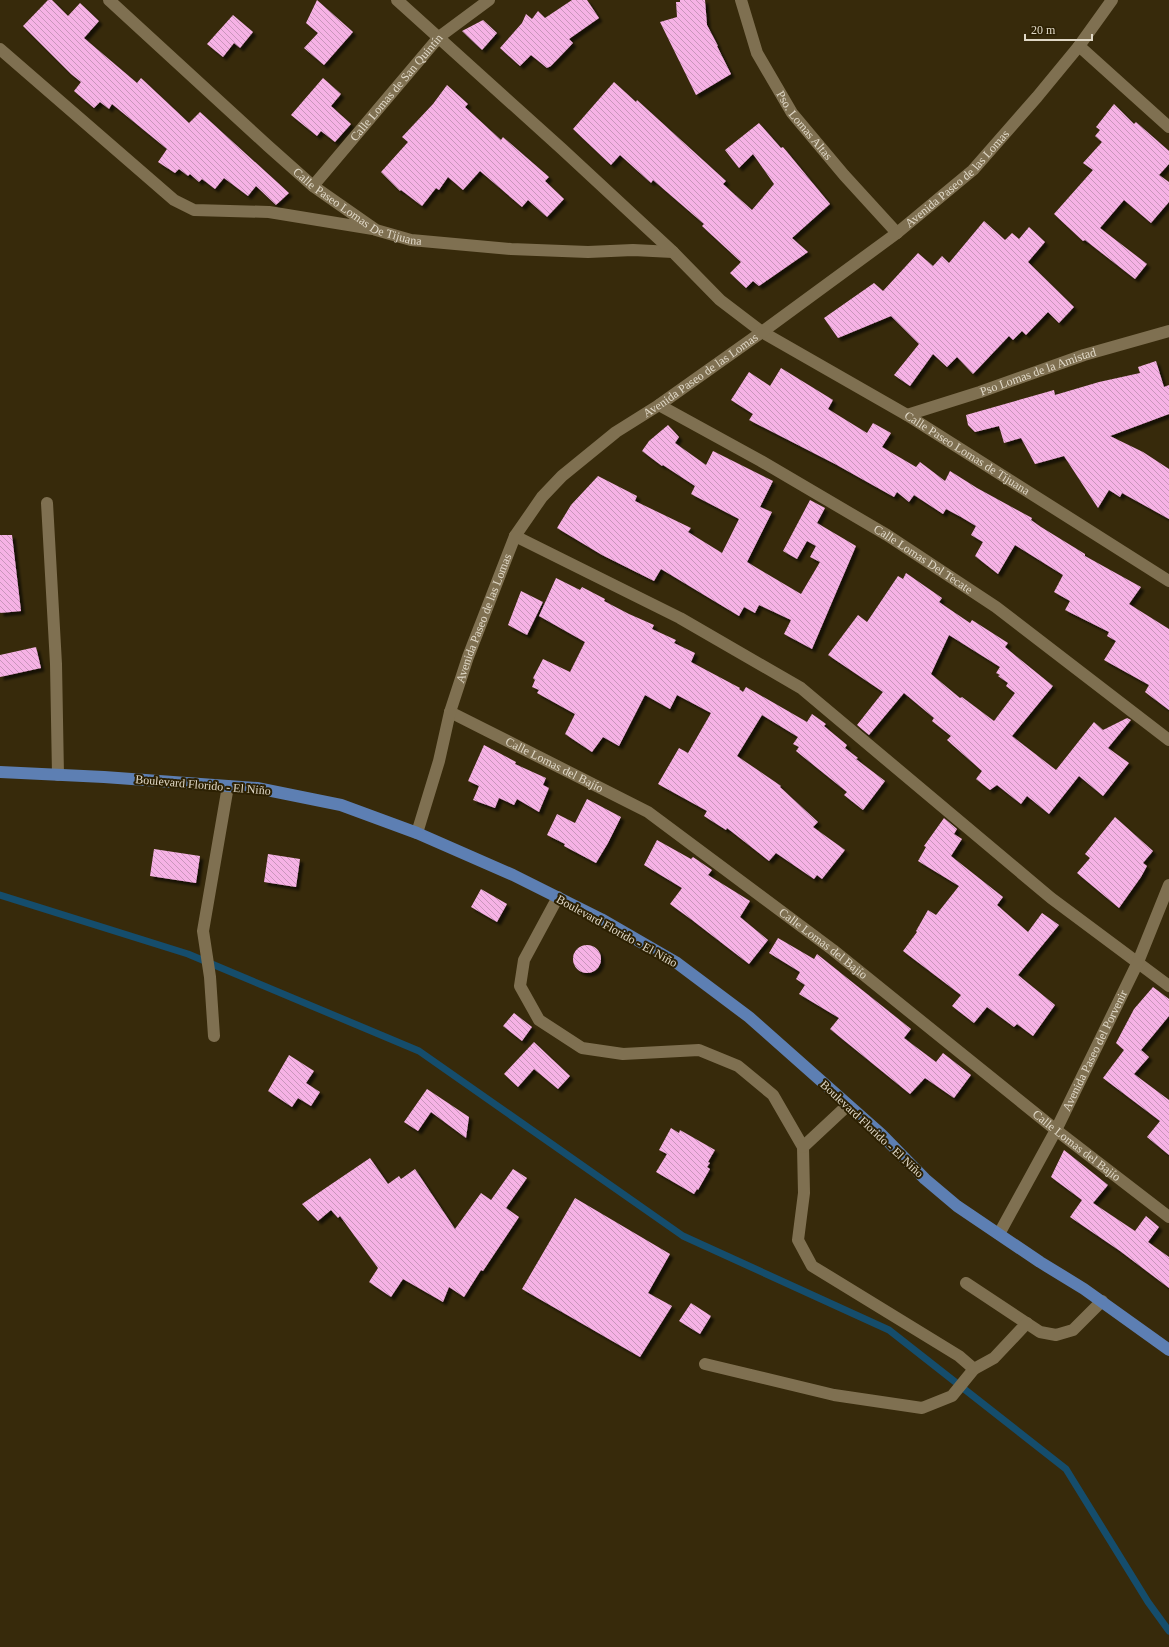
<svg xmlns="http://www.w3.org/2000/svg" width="1169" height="1647" font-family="'Times New Roman',serif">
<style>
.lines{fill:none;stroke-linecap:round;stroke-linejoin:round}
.stream{stroke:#154d6c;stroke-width:7}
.building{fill:url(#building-back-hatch);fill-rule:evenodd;filter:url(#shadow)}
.lane{stroke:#7f7051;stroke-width:12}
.street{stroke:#7f7051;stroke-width:12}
.secondary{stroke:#7f7051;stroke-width:12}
.primary{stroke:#5d7fb3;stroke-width:12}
.labels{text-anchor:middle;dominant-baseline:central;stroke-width:4;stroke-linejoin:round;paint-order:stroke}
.street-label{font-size:12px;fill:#e0d8c7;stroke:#2c2002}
</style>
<defs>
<pattern id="building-back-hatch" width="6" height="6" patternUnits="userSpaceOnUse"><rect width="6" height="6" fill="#f6b2e5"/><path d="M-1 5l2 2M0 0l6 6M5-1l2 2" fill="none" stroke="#c996bb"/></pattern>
<filter id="shadow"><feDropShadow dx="3.5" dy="3.5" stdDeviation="1" flood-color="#0009"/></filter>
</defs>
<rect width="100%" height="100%" fill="#372a0b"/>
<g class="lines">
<path class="stream" d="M 0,895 L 188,954 L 419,1051 L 683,1236 L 889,1330 L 1066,1469 L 1148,1602 L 1169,1631"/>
</g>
<path class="building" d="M 48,0 L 52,0 L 68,16 L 80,3 L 99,21 L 84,38 L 137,83 L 141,78 L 189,123 L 200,112 L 289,193 L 276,205 L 256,186 L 248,196 L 224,178 L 215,189 L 202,179 L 199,182 L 190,174 L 188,176 L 179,169 L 175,173 L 158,162 L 167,149 L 112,104 L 109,109 L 100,102 L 94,108 L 74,91 L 81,82 L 71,74 L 23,26 Z
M 317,0 L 353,32 L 324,65 L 304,48 L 318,33 L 306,23 Z
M 572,0 L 587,0 L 599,18 L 569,39 L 573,43 L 551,66 L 547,68 L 531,55 L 520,66 L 500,48 L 522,23 L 526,14 L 532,19 L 538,11 L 545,18 Z
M 680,0 L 705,0 L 707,25 L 718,46 L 717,46 L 731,74 L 696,95 L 660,22 L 677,17 L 676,2 L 680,2 Z
M 233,15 L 253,32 L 240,48 L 234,43 L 223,57 L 207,44 Z
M 483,20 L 497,33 L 482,50 L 462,31 Z
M 323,78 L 341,94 L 331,106 L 351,124 L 335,142 L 321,131 L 317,136 L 291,115 Z
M 614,82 L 636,102 L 637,100 L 726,181 L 723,184 L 752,210 L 774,184 L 753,154 L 739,168 L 725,150 L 759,123 L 781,148 L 783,147 L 830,204 L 792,238 L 808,252 L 759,286 L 753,281 L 746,288 L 730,273 L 741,262 L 702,226 L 704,224 L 653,180 L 651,183 L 620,155 L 611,165 L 573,129 Z
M 447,85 L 468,104 L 465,107 L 501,140 L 503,137 L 549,177 L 545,181 L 564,199 L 547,217 L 528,200 L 522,207 L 480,171 L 463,190 L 448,177 L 439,190 L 436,188 L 422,206 L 401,190 L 400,191 L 381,172 L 408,142 L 402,137 L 433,104 Z
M 1114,104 L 1134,124 L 1136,122 L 1169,151 L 1169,164 L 1159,175 L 1169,182 L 1169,202 L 1151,223 L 1124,200 L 1100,228 L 1147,264 L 1135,279 L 1085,240 L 1083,241 L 1054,214 L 1093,170 L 1083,163 L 1102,142 L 1095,136 L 1100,130 L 1096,127 Z
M 984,221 L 1005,240 L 1012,233 L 1019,239 L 1029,227 L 1045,242 L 1028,262 L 1074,307 L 1059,323 L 1048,312 L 1026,335 L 1022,331 L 1013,340 L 1009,336 L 973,374 L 957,357 L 947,367 L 933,354 L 910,386 L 894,375 L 919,344 L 891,316 L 838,338 L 824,318 L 874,283 L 883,291 L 918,253 L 933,266 L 942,256 L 949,263 Z
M 1156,361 L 1164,387 L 1169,385 L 1169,414 L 1110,436 L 1143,452 L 1169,469 L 1169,519 L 1122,493 L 1120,497 L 1109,490 L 1098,508 L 1064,456 L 1035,464 L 1021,438 L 1004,443 L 999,426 L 975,432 L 968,425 L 966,415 L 1054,390 L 1055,395 L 1099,382 L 1140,373 L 1138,367 Z
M 781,368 L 833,400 L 828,409 L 867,433 L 873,423 L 891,433 L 882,447 L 916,467 L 920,462 L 945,481 L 950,471 L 977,488 L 1032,518 L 1031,520 L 1041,527 L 1085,554 L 1085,556 L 1141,587 L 1129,604 L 1169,629 L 1169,710 L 1145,692 L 1149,685 L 1104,660 L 1116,641 L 1107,636 L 1109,632 L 1065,610 L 1070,601 L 1054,592 L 1063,575 L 1015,545 L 998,574 L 975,556 L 983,542 L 971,535 L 976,526 L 961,517 L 946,509 L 943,514 L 914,495 L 909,502 L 897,492 L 894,497 L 835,464 L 749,420 L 753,414 L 731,400 L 749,372 L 770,386 Z
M 668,425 L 679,437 L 675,443 L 706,465 L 713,451 L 773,481 L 760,507 L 772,512 L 747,562 L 801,594 L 820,562 L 810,557 L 816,546 L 807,541 L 797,559 L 783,551 L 810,500 L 825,508 L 817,523 L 856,546 L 812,649 L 784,634 L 791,620 L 759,605 L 755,613 L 744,607 L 739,616 L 661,569 L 654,581 L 602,555 L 557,528 L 571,505 L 598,476 L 637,496 L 635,501 L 691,528 L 688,532 L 722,553 L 739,519 L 691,494 L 695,486 L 663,465 L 662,466 L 642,451 L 649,441 Z
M 0,535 L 12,535 L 21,611 L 0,613 Z
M 906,573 L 942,598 L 939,602 L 970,623 L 972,620 L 1008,643 L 1005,647 L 1053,686 L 1012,736 L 1056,770 L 1094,722 L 1103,730 L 1127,718 L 1131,720 L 1108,748 L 1129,763 L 1103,796 L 1079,776 L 1049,814 L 1027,796 L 1021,804 L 997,785 L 990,790 L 976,779 L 982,771 L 947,740 L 951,736 L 932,721 L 934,718 L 904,693 L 869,735 L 857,725 L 883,692 L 828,655 L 858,615 L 867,622 L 898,576 L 903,579 ZM 949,635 L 1000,667 L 996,673 L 1000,675 L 998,676 L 1008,683 L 1006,686 L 1015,693 L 994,721 L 962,697 L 960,698 L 931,674 Z
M 556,578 L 580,590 L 582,587 L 605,599 L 604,601 L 629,614 L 654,625 L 652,629 L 676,640 L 674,643 L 695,653 L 691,662 L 740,688 L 739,689 L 743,692 L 746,687 L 807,722 L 812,714 L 826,724 L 824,726 L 847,745 L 845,748 L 858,758 L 856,759 L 885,781 L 863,810 L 844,795 L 847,792 L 796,751 L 799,747 L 793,744 L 798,737 L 762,715 L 737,756 L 781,786 L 780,787 L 818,822 L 813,827 L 845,850 L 822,879 L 817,875 L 814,879 L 776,853 L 769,861 L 727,828 L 726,830 L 704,816 L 707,811 L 658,784 L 679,748 L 688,753 L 711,713 L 677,695 L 670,709 L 645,695 L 619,746 L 603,737 L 592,752 L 565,734 L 575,714 L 537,693 L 539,690 L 532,687 L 535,680 L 533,678 L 543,659 L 570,672 L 585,642 L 539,616 Z
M 521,591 L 543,602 L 527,635 L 508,625 Z
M 36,647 L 41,668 L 0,677 L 0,655 Z
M 484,745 L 516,762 L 515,764 L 546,778 L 543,785 L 549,788 L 539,812 L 517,799 L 514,805 L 499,798 L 495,808 L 473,800 L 479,786 L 468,781 Z
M 587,799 L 621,817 L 608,843 L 596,863 L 564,846 L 565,844 L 547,835 L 557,814 L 575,823 Z
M 1115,817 L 1153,851 L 1143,863 L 1147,866 L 1141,877 L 1119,908 L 1077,873 L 1090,858 L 1085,854 Z
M 944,818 L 957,829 L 954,834 L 962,839 L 951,856 L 1003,897 L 997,905 L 1028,932 L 1042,913 L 1059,925 L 1018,975 L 1055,1005 L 1033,1036 L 1017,1024 L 1014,1027 L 987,1007 L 974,1023 L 952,1006 L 961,995 L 903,951 L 917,932 L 916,931 L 928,910 L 936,915 L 959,886 L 918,861 L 926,847 L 924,846 Z
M 657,840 L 691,859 L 693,857 L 712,870 L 708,875 L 750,901 L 740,917 L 768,940 L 749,964 L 692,920 L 670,904 L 682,888 L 644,865 Z
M 154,849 L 200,856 L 196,883 L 150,876 Z
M 268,854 L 300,859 L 296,887 L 264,882 Z
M 481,889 L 507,904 L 497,922 L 471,907 Z
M 778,938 L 814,959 L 817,954 L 911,1029 L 904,1038 L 936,1062 L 943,1053 L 971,1075 L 954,1098 L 925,1078 L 910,1094 L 830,1029 L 839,1018 L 799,994 L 805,985 L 796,979 L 800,972 L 769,953 Z
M573 959a14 14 0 1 1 28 0a14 14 0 1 1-28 0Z
M 1153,987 L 1169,999 L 1169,1016 L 1141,1050 L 1149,1057 L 1134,1074 L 1169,1100 L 1169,1155 L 1147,1137 L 1160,1121 L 1103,1078 L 1124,1050 L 1116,1043 L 1134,1009 Z
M 514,1013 L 532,1027 L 522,1041 L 503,1026 Z
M 534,1042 L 570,1076 L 558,1089 L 534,1069 L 518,1087 L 504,1074 Z
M 289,1055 L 314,1071 L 306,1083 L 320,1092 L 311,1106 L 298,1098 L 292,1107 L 268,1091 Z
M 427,1089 L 469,1117 L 466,1138 L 431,1112 L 418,1131 L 404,1122 Z
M 671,1128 L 679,1133 L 680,1130 L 715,1150 L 708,1162 L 710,1163 L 707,1167 L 710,1169 L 698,1190 L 697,1189 L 694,1194 L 656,1172 L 667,1154 L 659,1150 Z
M 1064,1150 L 1108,1185 L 1093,1203 L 1135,1231 L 1146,1216 L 1159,1227 L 1148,1242 L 1169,1257 L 1169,1288 L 1120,1251 L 1070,1217 L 1082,1200 L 1051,1177 Z
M 370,1158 L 388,1184 L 399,1176 L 401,1179 L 415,1169 L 455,1229 L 481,1193 L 491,1200 L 513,1169 L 527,1178 L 506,1208 L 519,1217 L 483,1271 L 481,1270 L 464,1297 L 449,1287 L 443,1302 L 403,1279 L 391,1297 L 369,1282 L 378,1268 L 340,1216 L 338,1218 L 331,1210 L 318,1221 L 302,1204 Z
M 575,1198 L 670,1254 L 648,1293 L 672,1306 L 640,1357 L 522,1289 Z
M 691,1303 L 711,1316 L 700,1334 L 679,1321 Z"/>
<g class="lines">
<path class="lane" d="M 214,1036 L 210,977 L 203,931 L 228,786"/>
<g class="street">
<path id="s1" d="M 109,0 L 268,146 L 313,186 L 376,230 L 411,240 L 511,249 L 588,252 L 633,250 L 673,252"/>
<path id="s2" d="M 397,0 L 562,149 L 673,252 L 720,300 L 762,332 L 907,415 L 1169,581"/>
<path id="s3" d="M 741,0 L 757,53 L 792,113 L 844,175 L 897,233"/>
<path d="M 1079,46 L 1169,127"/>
<path d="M 0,49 L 174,200 L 194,210 L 269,212 L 373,229"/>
<path id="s4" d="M 313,186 L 439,37 L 489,0"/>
<path id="s5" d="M 659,405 L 761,461 L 887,535 L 996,607 L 1169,740"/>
<path id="s6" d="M 907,415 L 980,392 L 1084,355 L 1169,331"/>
<path d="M 47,503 L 56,664 L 58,775"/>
<path d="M 515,536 L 680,618 L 801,688 L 1051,898 L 1169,986"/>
<path id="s7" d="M 450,712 L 648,812 L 833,950 L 1056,1130 L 1169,1217"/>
<path d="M 558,897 L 524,960 L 520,986 L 539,1020 L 582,1048 L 623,1054 L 699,1050 L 738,1066 L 773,1095 L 803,1147 L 804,1193 L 798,1240 L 812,1266 L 959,1356 L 974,1369 L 952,1396 L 922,1408 L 834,1395 L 705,1364"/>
<path d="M 803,1147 L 848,1105"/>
<path id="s8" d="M 999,1234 L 1056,1130 L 1138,962 L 1169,885"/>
<path d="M 966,1283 L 1040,1332 L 1056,1335 L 1073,1330 L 1102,1301"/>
<path d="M 974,1369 L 994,1358 L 1027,1323"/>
</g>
<path class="secondary" id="s9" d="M 417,833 L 439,761 L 450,712 L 468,657 L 515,536 L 542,497 L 562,476 L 616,432 L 659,405 L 762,332 L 897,233 L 973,170 L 1037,97 L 1079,46 L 1112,0"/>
<path class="primary" d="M 0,772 L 104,777 L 257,788 L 341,805 L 417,833 L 513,875 L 601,919 L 677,963 L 749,1017 L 881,1134 L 925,1179 L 957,1206 L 1040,1262 L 1084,1289 L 1169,1350"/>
</g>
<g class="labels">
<g class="street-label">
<text stroke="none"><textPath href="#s4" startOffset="129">Calle Lomas de San Quintín</textPath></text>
<text stroke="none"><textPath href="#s3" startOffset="142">Pso. Lomas Altas</textPath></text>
<text stroke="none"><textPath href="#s9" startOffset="885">Avenida Paseo de las Lomas</textPath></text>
<text stroke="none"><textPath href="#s1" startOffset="326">Calle Paseo Lomas De Tijuana</textPath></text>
<text stroke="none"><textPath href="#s6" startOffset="138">Pso Lomas de la Amistad</textPath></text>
<text stroke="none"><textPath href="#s9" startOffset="561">Avenida Paseo de las Lomas</textPath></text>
<text stroke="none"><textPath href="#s2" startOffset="732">Calle Paseo Lomas de Tijuana</textPath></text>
<text stroke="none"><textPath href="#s5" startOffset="306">Calle Lomas Del Tecate</textPath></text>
<text stroke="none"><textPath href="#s9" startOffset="225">Avenida Paseo de las Lomas</textPath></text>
<text stroke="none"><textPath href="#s7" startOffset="117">Calle Lomas del Bajío</textPath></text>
<text transform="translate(203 785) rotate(5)">Boulevard Florido - El Niño</text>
<text transform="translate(617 931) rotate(29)">Boulevard Florido - El Niño</text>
<text stroke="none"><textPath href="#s7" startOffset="441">Calle Lomas del Bajío</textPath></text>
<text stroke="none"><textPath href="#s8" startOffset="207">Avenida Paseo del Porvenir</textPath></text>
<text transform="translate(872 1129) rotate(43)">Boulevard Florido - El Niño</text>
<text stroke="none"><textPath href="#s7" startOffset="765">Calle Lomas del Bajío</textPath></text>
</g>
</g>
<path d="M1025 34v6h67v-6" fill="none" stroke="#e0d8c7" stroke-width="2"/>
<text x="1031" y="34" font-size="12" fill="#e0d8c7" stroke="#2c2002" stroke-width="3" paint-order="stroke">20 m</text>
</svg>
